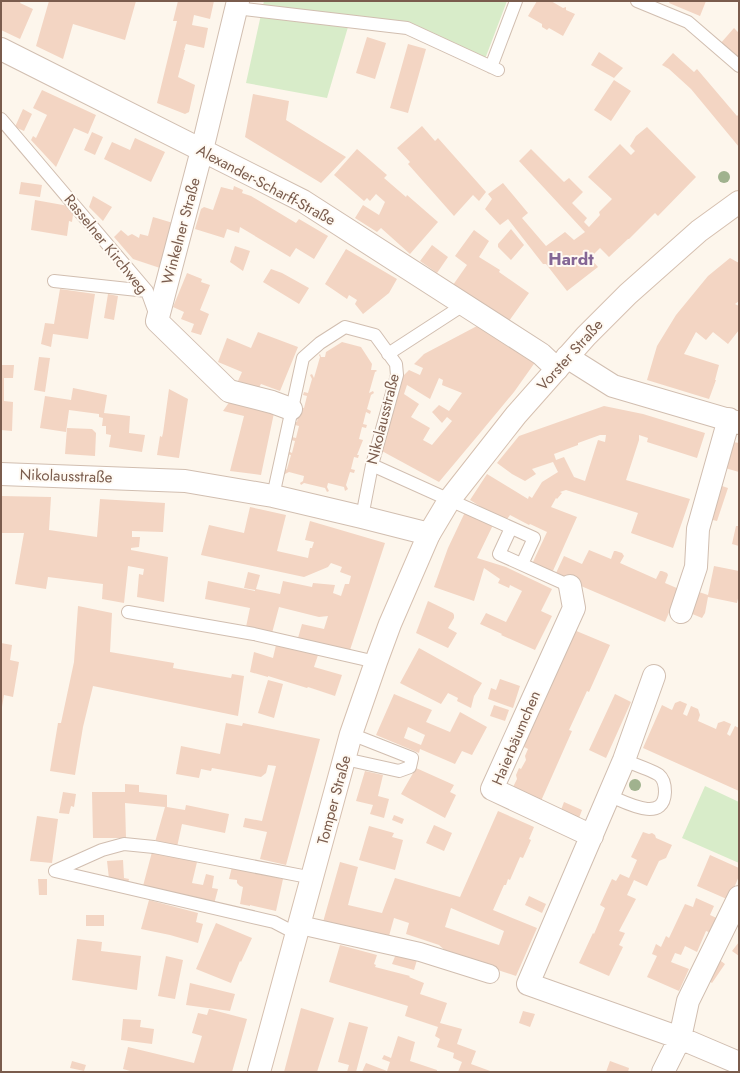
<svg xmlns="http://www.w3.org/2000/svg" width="740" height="1073" font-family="Jost,sans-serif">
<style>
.green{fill:#d8ecc9}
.building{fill:#f3d5c3;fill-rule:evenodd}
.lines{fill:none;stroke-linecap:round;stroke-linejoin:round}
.service-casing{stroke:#d1beb0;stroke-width:14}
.pedestrian-casing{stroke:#d1beb0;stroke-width:20}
.minor-casing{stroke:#d1beb0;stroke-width:24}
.secondary-casing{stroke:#d6c0b0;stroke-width:24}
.service{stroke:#fff;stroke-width:12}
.pedestrian{stroke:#fff;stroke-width:18}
.minor{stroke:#fff;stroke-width:22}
.secondary{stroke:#fff;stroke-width:22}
.tree{fill:#a0b28e}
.labels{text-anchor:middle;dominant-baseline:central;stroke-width:4;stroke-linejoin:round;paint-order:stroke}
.street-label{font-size:15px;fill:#7a5c4d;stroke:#fffaf3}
.quarter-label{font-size:17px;font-weight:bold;fill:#846695;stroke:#fffaf3}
</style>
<rect width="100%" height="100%" fill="#fdf6ec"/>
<path class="green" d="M 264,1 L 507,1 L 485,59 L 414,26 L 348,27 L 327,98 L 246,83 Z
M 705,786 L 739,802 L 739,863 L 682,838 Z"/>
<path class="building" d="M 1,1 L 21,1 L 20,3 L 33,9 L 20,39 L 1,30 Z
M 49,1 L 136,1 L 125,40 L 73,24 L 63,59 L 36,46 Z
M 178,1 L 214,1 L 210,19 L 194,15 L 192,25 L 208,28 L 204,48 L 186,44 L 184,50 L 185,50 L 178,77 L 195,85 L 189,112 L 185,114 L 157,103 L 177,21 L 173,21 Z
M 537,1 L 551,1 L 563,8 L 566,7 L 566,10 L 575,14 L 563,36 L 549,28 L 547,30 L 542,27 L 542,24 L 528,16 Z
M 670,1 L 706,1 L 700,16 L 669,3 Z
M 734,28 L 739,33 L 739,61 L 720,44 Z
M 367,37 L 386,43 L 375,79 L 356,73 Z
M 408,44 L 426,49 L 408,113 L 390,108 Z
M 599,52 L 623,68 L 614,78 L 591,65 Z
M 673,53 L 694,72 L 697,69 L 737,116 L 739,114 L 739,147 L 691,89 L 669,69 L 662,65 Z
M 614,80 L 631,91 L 611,121 L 594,110 Z
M 42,90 L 96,115 L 88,134 L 74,128 L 56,167 L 31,140 L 33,136 L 36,138 L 47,115 L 33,108 Z
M 253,94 L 289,101 L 286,120 L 346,157 L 321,183 L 245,137 Z
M 23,109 L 32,114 L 24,131 L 15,127 Z
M 422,126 L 435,141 L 438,138 L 486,192 L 479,201 L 473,195 L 454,216 L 408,164 L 410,162 L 397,148 Z
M 647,127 L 696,177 L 658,216 L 655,213 L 629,239 L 628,239 L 609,257 L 600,248 L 590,258 L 598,267 L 567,291 L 546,264 L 543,264 L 508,219 L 500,225 L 485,209 L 492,199 L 488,194 L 503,183 L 528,213 L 522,218 L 546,246 L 565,232 L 574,240 L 585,232 L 519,161 L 531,149 L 564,182 L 569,178 L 583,192 L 572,203 L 587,218 L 584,222 L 589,227 L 600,215 L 599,212 L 612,199 L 588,177 L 620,144 L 631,155 L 635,151 L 630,146 L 636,136 Z
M 92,132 L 103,137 L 95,155 L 84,150 Z
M 135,138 L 165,152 L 151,182 L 104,159 L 112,142 L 130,150 Z
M 357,149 L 387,175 L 384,178 L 406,197 L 407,195 L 438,222 L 410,254 L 381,228 L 377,232 L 355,218 L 363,205 L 379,215 L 385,202 L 376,194 L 370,201 L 367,198 L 364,201 L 334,175 Z
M 21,182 L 42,185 L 40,197 L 19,194 Z
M 234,186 L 243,190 L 242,193 L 251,196 L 296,223 L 299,219 L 328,236 L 314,259 L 296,248 L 290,257 L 240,227 L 239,233 L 227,229 L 224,238 L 195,229 L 201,209 L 204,207 L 213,210 L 221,187 L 233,190 Z
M 93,196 L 112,207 L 103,221 L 89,207 Z
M 35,200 L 74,207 L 72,222 L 69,221 L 67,236 L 31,230 Z
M 153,217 L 173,223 L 160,268 L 133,259 L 114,237 L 121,230 L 128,236 L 132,234 L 139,238 L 140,234 L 148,236 Z
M 511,229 L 524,245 L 511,260 L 498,247 L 498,244 Z
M 474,230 L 489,241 L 479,257 L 500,270 L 499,272 L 529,293 L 509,321 L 453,285 L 467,265 L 455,256 Z
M 432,245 L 448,257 L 437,273 L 420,261 Z
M 235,246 L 250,251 L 243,271 L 230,262 Z
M 346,249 L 397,279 L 389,293 L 363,314 L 355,304 L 357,300 L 349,295 L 347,299 L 325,284 Z
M 730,258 L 739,263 L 739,301 L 735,304 L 739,306 L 739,330 L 728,344 L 713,332 L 706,340 L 696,332 L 684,354 L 719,365 L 715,380 L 716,380 L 709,399 L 647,380 L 657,346 L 676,315 L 708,276 Z
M 271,269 L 282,273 L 309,288 L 299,304 L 263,282 Z
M 187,273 L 202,279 L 201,282 L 210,285 L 200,310 L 209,314 L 201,335 L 191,332 L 194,324 L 181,319 L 184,312 L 173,307 Z
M 60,289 L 95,294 L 88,339 L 53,334 L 51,347 L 41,344 L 45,323 L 54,324 Z
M 108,294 L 118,296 L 114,320 L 104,318 Z
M 477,326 L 536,361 L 514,392 L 480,433 L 439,482 L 380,450 L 399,380 L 409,370 L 420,375 L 423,368 L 414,364 L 424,354 ZM 439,378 L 443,380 L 442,385 L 462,393 L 449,411 L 439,405 L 432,412 L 442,423 L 447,417 L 452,421 L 432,445 L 423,440 L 430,428 L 411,417 L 419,404 L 404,394 L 407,385 L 430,399 Z
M 258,332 L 298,347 L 280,391 L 261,384 L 258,389 L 238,381 L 242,372 L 218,362 L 227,338 L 251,348 Z
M 342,342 L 361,347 L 372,364 L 371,370 L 376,370 L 377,371 L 375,372 L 369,393 L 373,391 L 374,393 L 371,395 L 367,409 L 371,411 L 370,414 L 366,412 L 363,424 L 367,425 L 366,428 L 362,427 L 359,439 L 363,440 L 357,455 L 359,455 L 358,458 L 354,457 L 351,469 L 355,470 L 354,473 L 350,472 L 346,485 L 348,489 L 345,491 L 344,487 L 328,483 L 327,487 L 329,491 L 327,492 L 325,488 L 304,483 L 301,485 L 300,483 L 303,481 L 304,476 L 289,472 L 285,474 L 284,471 L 287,469 L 291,455 L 287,454 L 288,451 L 292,453 L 295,441 L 291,440 L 292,437 L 296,438 L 299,426 L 295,425 L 296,422 L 297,422 L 300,407 L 304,408 L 307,396 L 303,395 L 304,392 L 308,393 L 312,379 L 310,375 L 312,374 L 314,378 L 320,357 L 319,355 L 320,354 L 321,357 L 325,357 L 326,352 Z
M 39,357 L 50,358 L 45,392 L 34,390 Z
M 1,365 L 14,365 L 13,378 L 4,378 L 4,401 L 13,402 L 12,431 L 1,430 Z
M 73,388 L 107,395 L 104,413 L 130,416 L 129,433 L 145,435 L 142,452 L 109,447 L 111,435 L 106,434 L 106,426 L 102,426 L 103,418 L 99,417 L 99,414 L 69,410 L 66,432 L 40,428 L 45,396 L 71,400 Z
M 169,389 L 188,399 L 179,458 L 157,455 L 160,436 L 162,437 L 163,433 Z
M 230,401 L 274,413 L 261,475 L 230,471 L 244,416 L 223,411 Z
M 604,406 L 643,414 L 705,433 L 697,458 L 647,442 L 648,438 L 639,435 L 639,440 L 626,480 L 690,499 L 673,548 L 631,533 L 638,513 L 566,490 L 560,492 L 562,493 L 557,499 L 556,498 L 551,507 L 577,517 L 552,573 L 532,564 L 547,532 L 530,524 L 529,525 L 510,515 L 505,522 L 470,500 L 487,474 L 528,499 L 529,496 L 532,498 L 542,482 L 558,472 L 553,462 L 532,469 L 536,474 L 525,481 L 512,474 L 497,463 L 519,436 ZM 600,435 L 606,435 L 605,442 L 598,440 L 585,481 L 574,477 L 564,457 L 556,460 L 554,454 L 578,445 L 578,443 Z
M 67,428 L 92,429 L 96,433 L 95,456 L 65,454 Z
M 733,442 L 739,443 L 739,472 L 725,468 Z
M 716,484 L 728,488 L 717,521 L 704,518 Z
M 1,496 L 51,497 L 49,530 L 97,537 L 100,499 L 165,503 L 163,532 L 132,531 L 132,537 L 140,537 L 139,547 L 131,548 L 131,550 L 168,557 L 164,602 L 137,597 L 139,574 L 143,575 L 144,569 L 128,566 L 124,603 L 102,599 L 103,584 L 48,577 L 46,589 L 15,584 L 24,533 L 1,533 Z
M 250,507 L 286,515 L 277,551 L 308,558 L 310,548 L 312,548 L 314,542 L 305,540 L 310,521 L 385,543 L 350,650 L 298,638 L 302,624 L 324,629 L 328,616 L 319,617 L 279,607 L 272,633 L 246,627 L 250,608 L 205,599 L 208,581 L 255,591 L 255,590 L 244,588 L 248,572 L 260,575 L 256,589 L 280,594 L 283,581 L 312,587 L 313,583 L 335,585 L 333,593 L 341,596 L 345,584 L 349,584 L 351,576 L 340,572 L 342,567 L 331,563 L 328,567 L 304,577 L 201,555 L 209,525 L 244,533 Z
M 466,510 L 493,525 L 477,558 L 506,567 L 552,589 L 541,611 L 552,616 L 535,650 L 501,635 L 502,634 L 480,624 L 486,613 L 506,622 L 522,591 L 510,585 L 509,588 L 498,583 L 500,579 L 484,568 L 474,601 L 434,587 L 448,548 Z
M 736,526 L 739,526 L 739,546 L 732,544 Z
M 589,550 L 611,559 L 614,551 L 616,551 L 622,553 L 624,556 L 620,563 L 656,579 L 660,571 L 662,571 L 667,573 L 668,575 L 665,583 L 679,589 L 665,622 L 574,583 L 556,573 L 564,556 L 582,564 Z
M 714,566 L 739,571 L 739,594 L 737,603 L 708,597 L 705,613 L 702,618 L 690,613 L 699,592 L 708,595 Z
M 428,601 L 453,613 L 454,615 L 454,618 L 448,628 L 457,633 L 448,648 L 416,633 Z
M 78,606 L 112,613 L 110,652 L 174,663 L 173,668 L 231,678 L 232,674 L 244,676 L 238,716 L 93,686 L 83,727 L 75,775 L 50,771 L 58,723 L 61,723 L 74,662 Z
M 574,630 L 610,645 L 589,692 L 587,691 L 569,730 L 572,731 L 541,801 L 512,789 L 517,779 L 516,775 L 519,768 L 521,769 L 526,760 L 525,756 L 528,749 L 522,746 Z
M 1,643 L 12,645 L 10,660 L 19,662 L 13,697 L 4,695 L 2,707 Z
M 276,645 L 318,655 L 314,667 L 342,675 L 335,696 L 308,687 L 307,688 L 268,676 L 268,677 L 250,672 L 254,652 L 273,658 Z
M 419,648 L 482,683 L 474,696 L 471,708 L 457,701 L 458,698 L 448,693 L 441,704 L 400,683 Z
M 500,679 L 520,686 L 513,708 L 488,699 L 491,688 L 496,690 Z
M 268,680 L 283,684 L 274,718 L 258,713 Z
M 394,694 L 432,710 L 426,722 L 450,732 L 460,712 L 487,727 L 472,755 L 462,751 L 455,764 L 420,749 L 419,753 L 376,735 ZM 408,727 L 425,735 L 421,745 L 404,738 Z
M 615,694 L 631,702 L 606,758 L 589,750 Z
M 680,701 L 687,704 L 683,714 L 687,716 L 691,706 L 698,709 L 700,715 L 698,721 L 716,729 L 718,723 L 724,721 L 731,724 L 727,734 L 730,736 L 735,726 L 739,728 L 739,791 L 643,748 L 662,705 L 672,710 L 675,703 Z
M 494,705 L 509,710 L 505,721 L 490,716 Z
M 226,723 L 242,726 L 243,723 L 320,739 L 286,865 L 260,859 L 267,832 L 243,827 L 245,818 L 262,821 L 276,766 L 268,765 L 266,773 L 261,777 L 212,768 L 211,771 L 201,769 L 199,778 L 176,774 L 181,746 L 220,754 Z
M 416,768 L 454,785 L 450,792 L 456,795 L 445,818 L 401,794 Z
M 365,771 L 383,775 L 378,796 L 389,799 L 384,818 L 370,814 L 373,805 L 356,801 Z
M 125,784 L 139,785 L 139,792 L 167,795 L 167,807 L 185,810 L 186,805 L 229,814 L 225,833 L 182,824 L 177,847 L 155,842 L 165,807 L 125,803 L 126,838 L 93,838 L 92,792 L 125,792 Z
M 63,792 L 76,794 L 74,807 L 71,806 L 69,814 L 59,813 Z
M 564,802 L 582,810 L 579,818 L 561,810 Z
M 498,811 L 534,827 L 529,839 L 531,840 L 523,858 L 520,857 L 510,880 L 508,879 L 506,885 L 504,885 L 493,910 L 537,928 L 516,976 L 449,954 L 439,945 L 406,934 L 409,923 L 394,918 L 389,936 L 323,922 L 340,862 L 358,867 L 348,905 L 382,913 L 395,878 L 460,897 ZM 451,908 L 504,931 L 499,945 L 445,927 Z
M 394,815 L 404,819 L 402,824 L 392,820 Z
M 37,816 L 58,819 L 52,863 L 30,861 Z
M 434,825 L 452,833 L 444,851 L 426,843 Z
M 369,826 L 394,833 L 392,837 L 403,840 L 395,870 L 359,860 Z
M 643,832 L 649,834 L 652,833 L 655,835 L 656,838 L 672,845 L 666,858 L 659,861 L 647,886 L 634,880 L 627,895 L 636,899 L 619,931 L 625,933 L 619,945 L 623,947 L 609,976 L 579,963 L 593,933 L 594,934 L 605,908 L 600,905 L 612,879 L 616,881 L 620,874 L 629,878 L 637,860 L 631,857 Z
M 152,852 L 197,862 L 192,883 L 203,885 L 206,874 L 214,876 L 212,888 L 218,889 L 214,904 L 143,886 Z
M 710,855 L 739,868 L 739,876 L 729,900 L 697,886 Z
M 123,860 L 124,878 L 129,879 L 128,883 L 109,879 L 107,861 Z
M 232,867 L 283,879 L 276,911 L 250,905 L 250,906 L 240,904 L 243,887 L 240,886 L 237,883 L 237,880 L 229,879 Z
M 38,879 L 47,879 L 47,895 L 39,895 Z
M 529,896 L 546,904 L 542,913 L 525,905 Z
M 696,898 L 714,906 L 710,915 L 721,920 L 714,934 L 706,931 L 697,952 L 685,946 L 681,955 L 675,953 L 671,962 L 689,969 L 679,991 L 647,977 L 657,956 L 652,954 L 656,944 L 661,947 L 666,936 L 669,938 L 685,904 L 693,907 Z
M 149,900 L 198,913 L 196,922 L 203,924 L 198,943 L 170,935 L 141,929 Z
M 86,915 L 104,915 L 104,926 L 86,926 Z
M 216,923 L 252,938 L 241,962 L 240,961 L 231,983 L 196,969 Z
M 77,939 L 102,942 L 101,951 L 141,956 L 137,990 L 72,980 Z
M 739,942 L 739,956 L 732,951 Z
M 340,945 L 377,955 L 374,964 L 376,965 L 375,967 L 410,976 L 409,977 L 424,983 L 420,994 L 447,1003 L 440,1023 L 462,1029 L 457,1044 L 476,1051 L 471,1064 L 493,1072 L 458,1072 L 462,1062 L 453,1058 L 454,1053 L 437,1047 L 440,1039 L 435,1036 L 438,1027 L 405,1016 L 408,1006 L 329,982 Z
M 396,954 L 417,960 L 414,970 L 392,964 Z
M 166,956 L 183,960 L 175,999 L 158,996 Z
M 718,959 L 725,964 L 712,983 L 704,977 Z
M 190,983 L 235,994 L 230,1011 L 186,1005 Z
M 301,1008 L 334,1018 L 317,1072 L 284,1072 Z
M 209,1009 L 247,1019 L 232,1072 L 134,1072 L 123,1069 L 128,1047 L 194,1063 L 202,1036 L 192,1033 L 198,1013 L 207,1015 Z
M 523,1011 L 535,1014 L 530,1027 L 519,1023 Z
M 123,1019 L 141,1020 L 140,1027 L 154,1029 L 152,1044 L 121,1040 Z
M 349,1022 L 368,1027 L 356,1072 L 347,1072 L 349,1065 L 338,1062 Z
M 398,1036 L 415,1042 L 410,1061 L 437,1070 L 437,1072 L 362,1072 L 366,1063 L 387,1071 L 390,1062 L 382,1059 L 384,1055 L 391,1058 Z
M 72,1061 L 86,1065 L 84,1071 L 70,1068 Z
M 610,1061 L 629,1068 L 628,1072 L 606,1072 Z"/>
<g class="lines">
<defs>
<path id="service" d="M 637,1 L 688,22 L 739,66
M 236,8 L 407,28 L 498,70
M 491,67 L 516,1
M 1,119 L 147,291 L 156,316
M 54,281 L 147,291
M 388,354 L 465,304
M 372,465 L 534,538 L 522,564
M 273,496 L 303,358 L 320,343 L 345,327 L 375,335 L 396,364 L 397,375 L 372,465 L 362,517
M 511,528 L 499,554 L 570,586
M 128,612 L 254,634 L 376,662
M 345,759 L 399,771 L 410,767 L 412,758 L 351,734
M 610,796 C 625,802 664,824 665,792 C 665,786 664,779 659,775 C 652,770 633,764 624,760
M 55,871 L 102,850 L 124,844 L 154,847 L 313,878
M 55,871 L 274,922 L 297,934"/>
<path id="pedestrian" d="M 300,925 L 420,952 L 490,974"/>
<path id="minor" d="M 238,1 L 202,150 L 157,321 L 229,391 L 272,402 L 291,409
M 1,49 L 303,201 L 541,354 L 557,369
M 567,357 L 613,386 L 739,423
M 1,474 L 185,481 L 273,496 L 362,517 L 429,534
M 570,586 L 574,608 L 492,789 L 592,836
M 681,612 L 696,567 L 698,529 L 729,419
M 654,676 L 624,760 L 528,984 L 680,1038 L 739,1063
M 663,1072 L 680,1038 L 688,1001 L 739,897"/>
<path id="secondary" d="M 259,1072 L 351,734 L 376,662 L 390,624 L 429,534 L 450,499 L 516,415 L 586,336 L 628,294 L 699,231 L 739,202"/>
</defs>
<use href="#service" class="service-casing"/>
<use href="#pedestrian" class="pedestrian-casing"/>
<use href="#minor" class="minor-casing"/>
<use href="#secondary" class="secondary-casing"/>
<use href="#service" class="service"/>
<use href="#pedestrian" class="pedestrian"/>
<use href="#minor" class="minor"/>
<use href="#secondary" class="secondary"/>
</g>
<g class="tree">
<circle cx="724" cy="177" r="6"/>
<circle cx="635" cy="785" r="6"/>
</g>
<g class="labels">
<g class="street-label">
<text transform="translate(266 185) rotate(28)">Alexander-Scharff-Straße</text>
<text transform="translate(181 231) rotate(-75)">Winkelner Straße</text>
<text transform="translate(106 244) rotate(51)">Rasselner Kirchweg</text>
<text transform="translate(570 355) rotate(-48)">Vorster Straße</text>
<text transform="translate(383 419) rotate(-76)">Nikolausstraße</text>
<text transform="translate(66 476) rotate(2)">Nikolausstraße</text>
<text transform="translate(516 738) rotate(-67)">Haierbäumchen</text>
<text transform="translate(334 800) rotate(-75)">Tomper Straße</text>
</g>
<g class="quarter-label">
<text x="571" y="259">Hardt</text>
</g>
</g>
<rect width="740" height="1073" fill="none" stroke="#7a5c4d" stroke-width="4"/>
</svg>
